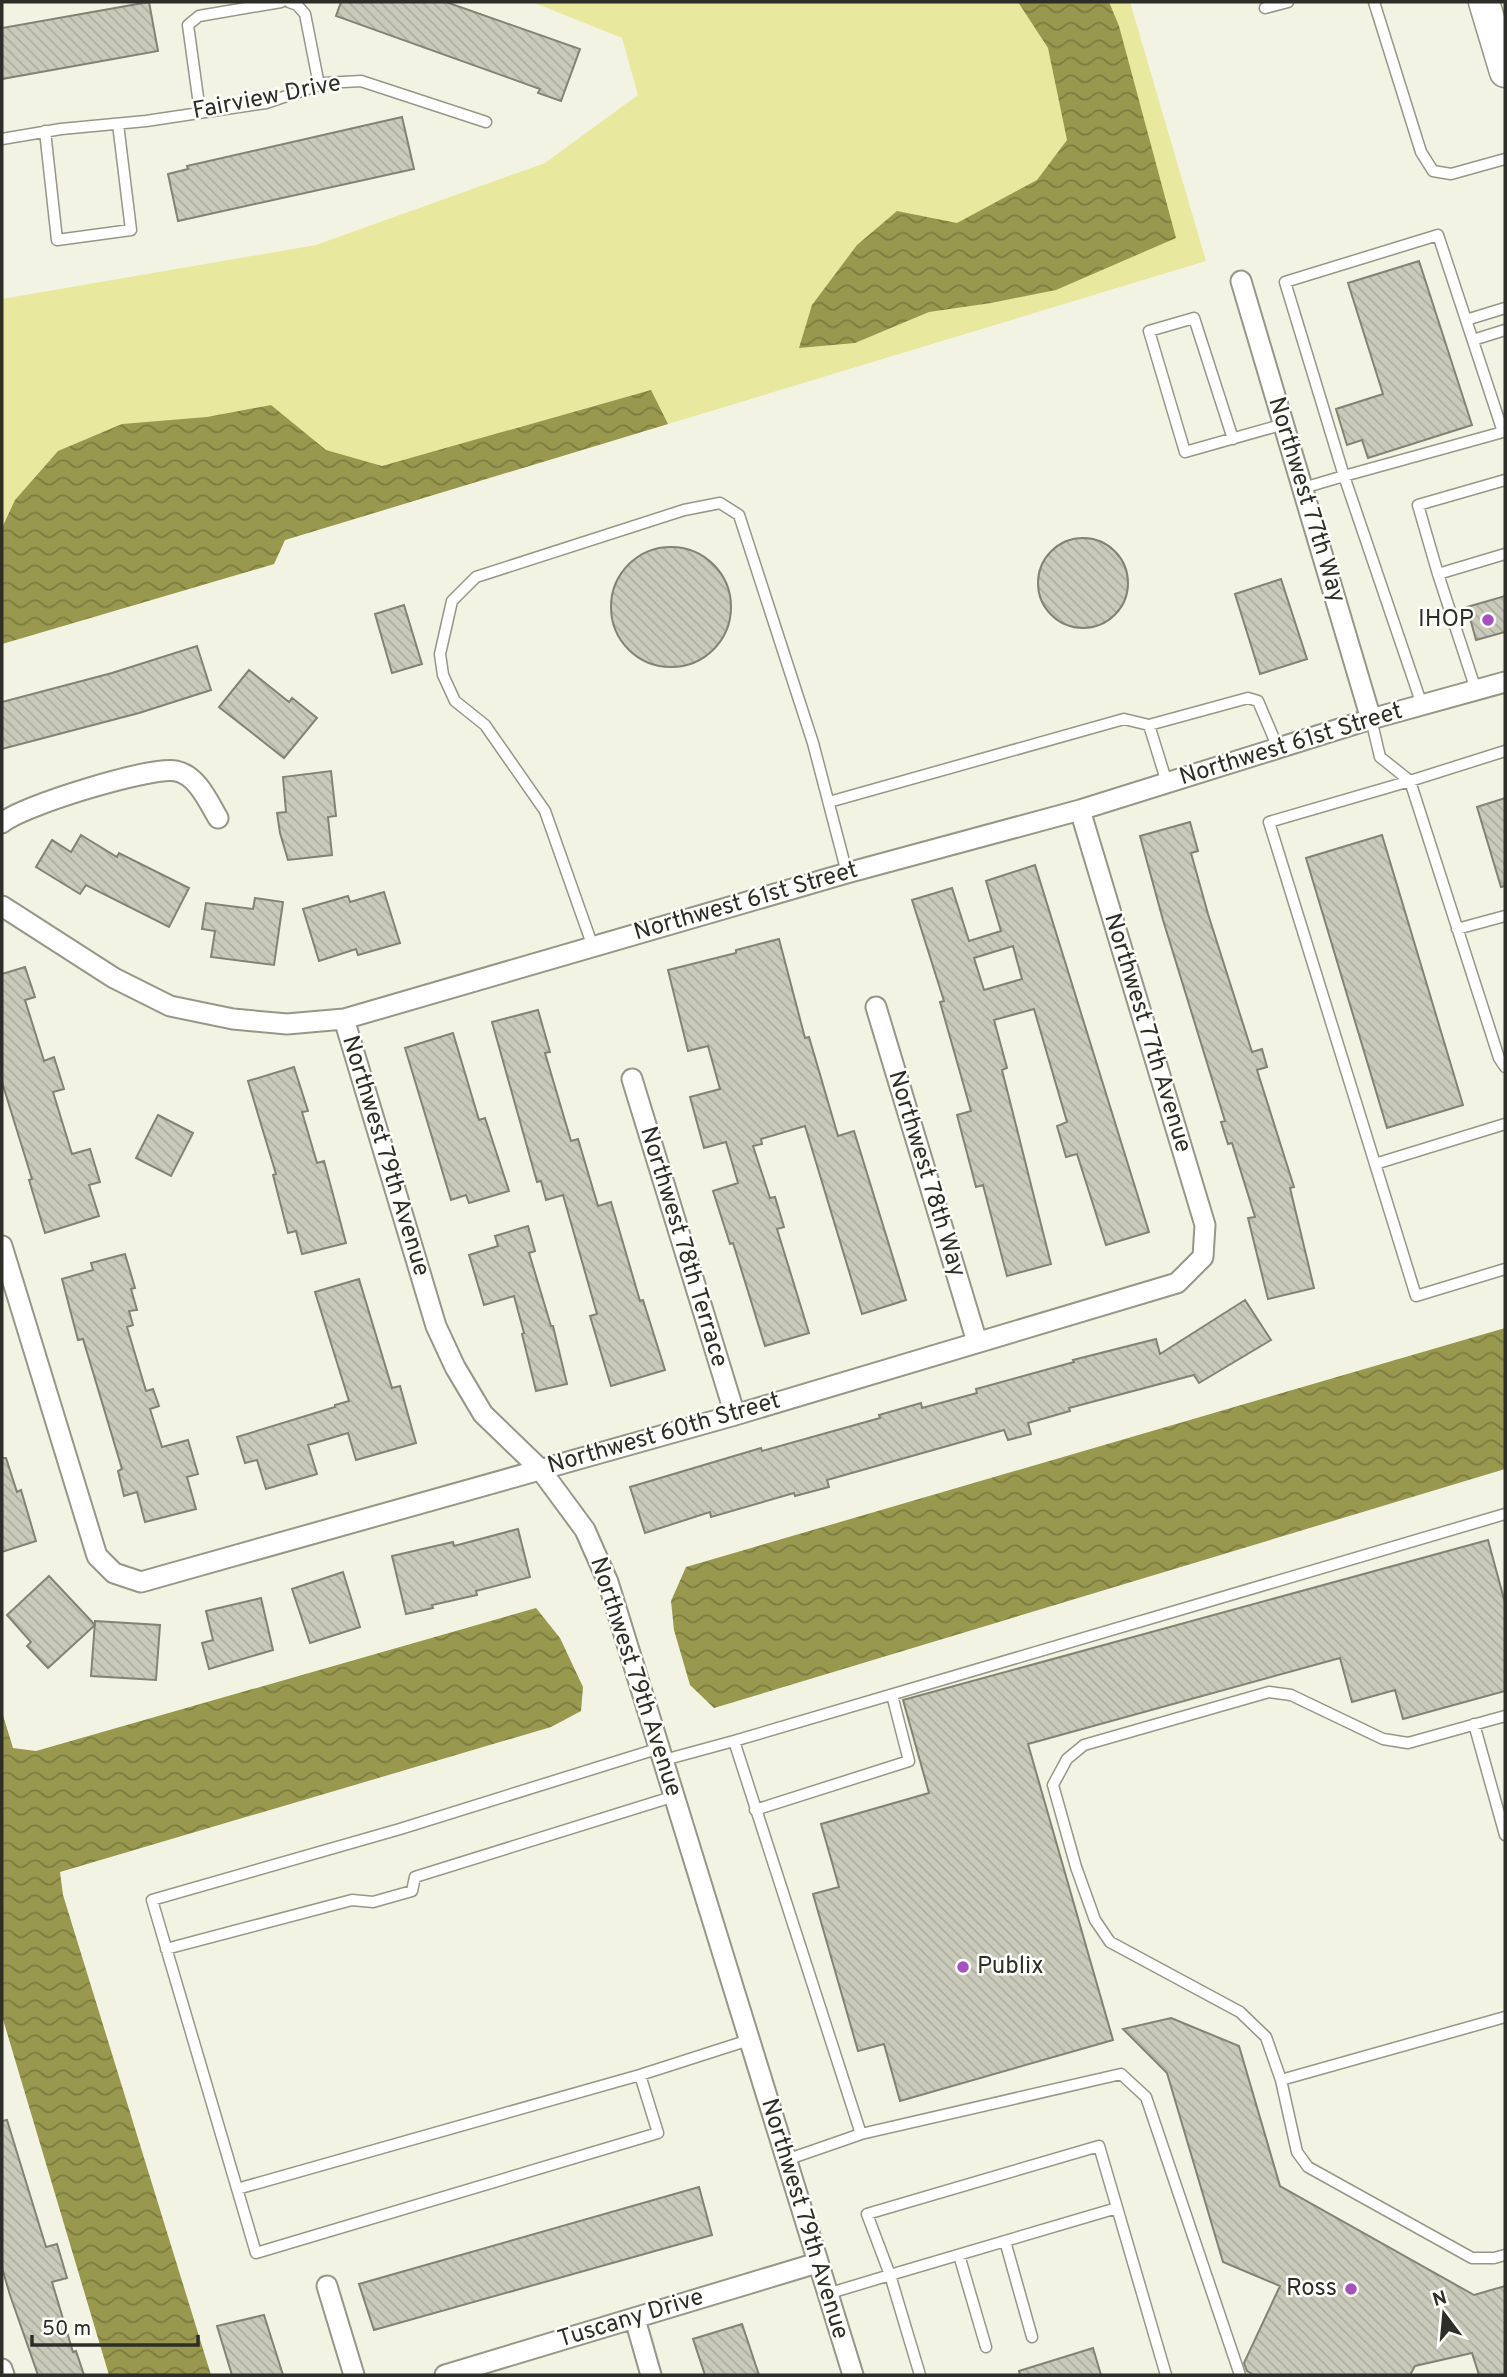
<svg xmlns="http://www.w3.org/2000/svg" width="1507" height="2377" font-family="Overpass,sans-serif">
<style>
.grass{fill:#e8e99f}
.water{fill:url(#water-waves)}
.building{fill:url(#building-back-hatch);stroke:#838374;stroke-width:2;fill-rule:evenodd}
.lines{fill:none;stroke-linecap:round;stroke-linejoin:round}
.lane-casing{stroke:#969787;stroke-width:13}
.street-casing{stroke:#969787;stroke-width:23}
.primary-casing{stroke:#969787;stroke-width:33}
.lane{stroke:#fff;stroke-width:10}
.street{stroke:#fff;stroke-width:19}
.primary{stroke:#fff;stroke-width:30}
.poi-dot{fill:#a751bf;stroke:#fffffc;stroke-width:2.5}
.labels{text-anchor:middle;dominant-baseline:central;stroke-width:5;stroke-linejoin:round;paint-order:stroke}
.street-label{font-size:24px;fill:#2d2e27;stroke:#fffffc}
.poi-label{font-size:24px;fill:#2d2e27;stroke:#fffffc;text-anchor:end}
</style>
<defs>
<pattern id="water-waves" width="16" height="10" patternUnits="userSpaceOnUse" patternTransform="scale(1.75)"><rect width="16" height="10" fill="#98984e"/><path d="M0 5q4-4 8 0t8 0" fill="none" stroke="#7c7c41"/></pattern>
<pattern id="building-back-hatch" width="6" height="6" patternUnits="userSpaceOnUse" patternTransform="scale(1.75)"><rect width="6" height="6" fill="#c9caba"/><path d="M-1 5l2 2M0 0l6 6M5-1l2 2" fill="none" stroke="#adaea0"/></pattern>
</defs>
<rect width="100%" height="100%" fill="#f2f3e2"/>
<path class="grass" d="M 532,2 L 1130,2 L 1206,261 L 285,540 L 274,564 L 2,644 L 2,299 L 316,245 L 545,163 L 638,95 L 622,38 Z"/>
<path class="water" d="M 1018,2 L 1109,2 L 1119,26 L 1176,238 L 1056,290 L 991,303 L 929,312 L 855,343 L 799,348 L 812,305 L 857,245 L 897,211 L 957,223 L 1037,180 L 1067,140 L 1048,48 Z
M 651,390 L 668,424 L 285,540 L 274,564 L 2,644 L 2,528 L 15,500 L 58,451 L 122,424 L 207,417 L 271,405 L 326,450 L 382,466 Z
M 1505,1328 L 1505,1469 L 714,1708 L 690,1685 L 674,1630 L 671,1601 L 686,1567 Z
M 536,1608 L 560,1638 L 583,1687 L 581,1711 L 551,1727 L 60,1872 L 63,1895 L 211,2375 L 109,2375 L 2,2016 L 2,1712 L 13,1748 L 36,1751 Z"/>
<path class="building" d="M 149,2 L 158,51 L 2,79 L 2,28 Z
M 341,2 L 446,2 L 580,49 L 561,101 L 538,93 L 540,89 L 336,16 Z
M 402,117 L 414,169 L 178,221 L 168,174 L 188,169 L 187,166 Z
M 1419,261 L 1472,425 L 1368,458 L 1362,440 L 1347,445 L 1336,409 L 1383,394 L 1348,283 Z
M1038 583a45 45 0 1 1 90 0a45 45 0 1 1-90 0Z
M611 607a60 60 0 1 1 120 0a60 60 0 1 1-120 0Z
M 1281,579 L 1307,659 L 1260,674 L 1235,594 Z
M 1505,596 L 1505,632 L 1476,640 L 1467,607 Z
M 404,605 L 422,664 L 392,673 L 375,614 Z
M 197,646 L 211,690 L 139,713 L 2,749 L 2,702 L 112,673 Z
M 249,670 L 289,702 L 292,698 L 317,718 L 284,758 L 219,707 Z
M 331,771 L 336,816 L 328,817 L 332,855 L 288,860 L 280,833 L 277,813 L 286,812 L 283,777 Z
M 1505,798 L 1505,886 L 1501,887 L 1477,807 Z
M 1190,822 L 1198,851 L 1191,853 L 1208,914 L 1252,1052 L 1262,1049 L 1267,1067 L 1257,1070 L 1294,1187 L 1290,1188 L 1314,1288 L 1268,1299 L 1248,1218 L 1255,1217 L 1232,1143 L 1228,1144 L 1221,1122 L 1225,1121 L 1163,920 L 1140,836 Z
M 81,835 L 117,857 L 119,853 L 189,888 L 169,927 L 86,885 L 80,894 L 36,867 L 52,840 L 71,852 Z
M 1382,835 L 1463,1105 L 1387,1128 L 1306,858 Z
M 1035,865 L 1149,1232 L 1106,1245 L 1077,1154 L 1066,1157 L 1057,1126 L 1067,1122 L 1034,1009 L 994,1020 L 1007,1068 L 1002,1070 L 1051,1264 L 1007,1276 L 983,1185 L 976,1187 L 957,1115 L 971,1111 L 940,1002 L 944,1001 L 912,900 L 952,888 L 969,941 L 1001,931 L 986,881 ZM 1013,946 L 1022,979 L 984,990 L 974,958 Z
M 384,892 L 400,943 L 358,955 L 356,949 L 319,961 L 303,909 L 348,896 L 350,902 Z
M 255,898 L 283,902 L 274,965 L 211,957 L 215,931 L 202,929 L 206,903 L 253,909 Z
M 779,939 L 805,1038 L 809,1037 L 838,1136 L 854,1131 L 906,1300 L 862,1314 L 805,1126 L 761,1139 L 762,1144 L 753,1146 L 770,1198 L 775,1197 L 784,1227 L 777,1229 L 809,1333 L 765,1346 L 733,1243 L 730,1244 L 713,1191 L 738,1183 L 726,1142 L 704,1148 L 690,1097 L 720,1089 L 708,1046 L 688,1051 L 668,970 L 736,953 L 736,950 Z
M 25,967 L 35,997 L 25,1000 L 44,1061 L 54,1057 L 64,1089 L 53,1092 L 72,1154 L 90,1149 L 100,1182 L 89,1185 L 99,1216 L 45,1233 L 29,1180 L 32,1179 L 2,1082 L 2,974 Z
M 538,1010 L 550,1052 L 545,1053 L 571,1141 L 578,1139 L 598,1206 L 611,1202 L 640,1301 L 643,1300 L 665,1370 L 611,1386 L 590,1316 L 597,1314 L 563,1195 L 546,1200 L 541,1181 L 537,1182 L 492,1022 Z
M 453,1033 L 479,1120 L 485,1118 L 509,1191 L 469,1203 L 466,1195 L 451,1200 L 405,1048 Z
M 294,1067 L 308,1111 L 302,1112 L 317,1163 L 324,1161 L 346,1243 L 302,1254 L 296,1231 L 288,1233 L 273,1175 L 276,1174 L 248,1081 Z
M 158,1115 L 193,1133 L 171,1176 L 136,1158 Z
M 528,1226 L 535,1251 L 529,1253 L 551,1326 L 553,1326 L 567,1384 L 536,1391 L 522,1334 L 524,1333 L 514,1296 L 484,1305 L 469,1255 L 498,1246 L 495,1236 Z
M 125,1254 L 135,1288 L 131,1289 L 137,1310 L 129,1311 L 133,1325 L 127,1327 L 146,1391 L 153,1389 L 159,1406 L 150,1409 L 162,1447 L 188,1440 L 198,1474 L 187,1477 L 196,1509 L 145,1522 L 137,1492 L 124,1496 L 118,1471 L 122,1469 L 83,1339 L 78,1340 L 62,1279 L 93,1270 L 91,1263 Z
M 359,1279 L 392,1388 L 400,1386 L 416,1443 L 356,1460 L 348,1433 L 308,1445 L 317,1474 L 266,1489 L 257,1460 L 245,1463 L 237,1437 L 335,1407 L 335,1405 L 349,1401 L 315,1292 Z
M 1245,1300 L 1271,1340 L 1199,1383 L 1194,1375 L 1069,1408 L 1070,1411 L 1028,1423 L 1031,1434 L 1008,1440 L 1004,1430 L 827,1480 L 829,1487 L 795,1496 L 794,1493 L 711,1517 L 710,1512 L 645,1533 L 630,1487 L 761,1448 L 762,1451 L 880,1418 L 879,1415 L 921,1403 L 922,1408 L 977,1393 L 976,1389 L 1074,1362 L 1073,1360 L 1156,1339 L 1160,1354 Z
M 2,1458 L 6,1458 L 17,1492 L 21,1490 L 36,1541 L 2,1552 Z
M 518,1529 L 530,1577 L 476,1591 L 477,1595 L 432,1605 L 433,1608 L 406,1614 L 392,1556 L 453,1542 L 454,1546 Z
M 1488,1540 L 1505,1603 L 1505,1691 L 1403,1719 L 1395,1690 L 1352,1702 L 1340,1658 L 1028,1744 L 1113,2040 L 900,2101 L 884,2044 L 858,2051 L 813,1894 L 839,1887 L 821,1824 L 929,1793 L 903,1700 Z
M 343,1572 L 360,1627 L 310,1643 L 292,1589 Z
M 49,1576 L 95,1625 L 48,1668 L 27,1646 L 31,1642 L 7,1615 Z
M 261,1598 L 273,1650 L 209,1669 L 202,1643 L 213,1640 L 206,1611 Z
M 95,1621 L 160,1625 L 156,1680 L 91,1676 Z
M 1171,2018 L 1239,2046 L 1280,2186 L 1474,2295 L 1505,2286 L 1505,2375 L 1479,2375 L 1472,2353 L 1415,2366 L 1410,2375 L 1254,2375 L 1247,2371 L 1244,2363 L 1280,2286 L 1223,2262 L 1167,2073 L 1123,2029 Z
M 7,2120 L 46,2247 L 57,2244 L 67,2278 L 52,2282 L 73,2352 L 76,2351 L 84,2375 L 38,2375 L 10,2295 L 2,2268 L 2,2121 Z
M 699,2187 L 712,2235 L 374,2330 L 359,2284 Z
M 264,2315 L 283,2375 L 232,2375 L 217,2326 Z
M 742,2324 L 759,2375 L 705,2375 L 693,2339 Z
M 1093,2348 L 1101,2375 L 1020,2375 L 1019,2371 Z"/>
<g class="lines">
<defs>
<path id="lane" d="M 289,2 L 297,5 L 305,14 L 319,85
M 1374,2 L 1421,152 L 1433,171 L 1451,174 L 1505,159
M 1265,8 L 1288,2
M 200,112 L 188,25 L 199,16 L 281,2
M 45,131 L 57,240 L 131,230 L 118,124
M 2,139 L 61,129 L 146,121 L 266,103 L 325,83 L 361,81 L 486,122
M 1466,320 L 1505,308
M 1473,340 L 1505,330
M 1233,439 L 1194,318 L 1149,331 L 1185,452 L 1284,424
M 1303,488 L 1344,476 L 1285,282 L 1438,235 L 1503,432 L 1344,476 L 1422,705
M 1438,574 L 1418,505 L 1505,480
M 1476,690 L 1438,574 L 1505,554
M 1371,719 L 1380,757 L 1410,781 L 1505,751
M 1149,725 L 1167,783
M 829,802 L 1124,719 L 1149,725 L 1248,698 L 1258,701 L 1278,748
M 1457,929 L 1505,916
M 593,947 L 545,811 L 485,725 L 455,701 L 443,675 L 440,654 L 452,601 L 476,577 L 684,510 L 720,503 L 739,515 L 813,743 L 847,873
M 1505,1067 L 1499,1058 L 1410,781 L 1269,822 L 1416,1296 L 1505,1269
M 1375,1164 L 1505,1124
M 1505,1716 L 1408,1743 L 1383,1739 L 1291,1695 L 1269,1692 L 1084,1745 L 1067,1759 L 1053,1785 L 1076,1867 L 1095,1920 L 1110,1942 L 1240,2012 L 1266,2037 L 1281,2080 L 1297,2152 L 1308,2167 L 1472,2258 L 1494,2258 L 1505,2255
M 1474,1724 L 1505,1835
M 734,1741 L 1505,1514
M 660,1748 L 400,1829 L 152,1900 L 256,2253 L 658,2133 L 640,2075 L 749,2040
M 664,1760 L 734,1741 L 861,2134 L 786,2160
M 755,1810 L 909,1761 L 892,1695
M 166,1949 L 352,1900 L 373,1902 L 412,1891 L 415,1877 L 675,1796
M 1281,2080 L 1505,2017
M 861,2134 L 1121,2074 L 1146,2097 L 1240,2375
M 237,2189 L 640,2075
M 1005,2241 L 1032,2337
M 959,2255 L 986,2347
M 827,2294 L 890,2275 L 867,2214 L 1099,2146 L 1166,2375
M 920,2375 L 890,2275 L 1117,2208"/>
<path id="street" d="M 1241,281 L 1371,719
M 2,823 C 21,806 151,766 176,771 C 197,775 208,801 218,818
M 2,906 L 114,978 L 170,1006 L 233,1019 L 287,1024 L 344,1019 L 847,873 L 1080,810 L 1371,719 L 1505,682
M 876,1007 L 977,1342
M 344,1019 L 436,1326 L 455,1367 L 483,1414 L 540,1469 L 585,1530 L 608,1582 L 853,2375
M 632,1079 L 735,1415
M 2,1246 L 97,1556 L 114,1573 L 141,1582 L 735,1415 L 1177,1283 L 1203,1257 L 1205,1225 L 1080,810
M 327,2286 L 354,2375
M 635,2319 L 651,2375
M 2,2369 L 4,2375
M 445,2375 L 817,2263"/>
<path id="primary" d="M 1484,2 L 1505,72"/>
</defs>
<use href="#lane" class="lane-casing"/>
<use href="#street" class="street-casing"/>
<use href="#primary" class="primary-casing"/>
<use href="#lane" class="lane"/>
<use href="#street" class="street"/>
<use href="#primary" class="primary"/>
</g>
<g class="poi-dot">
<circle cx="1488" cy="620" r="7"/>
<circle cx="963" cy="1967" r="7"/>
<circle cx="1351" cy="2289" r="7"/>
</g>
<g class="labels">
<g class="street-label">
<text transform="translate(267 98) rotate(-11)">Fairview Drive</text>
<text transform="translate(1306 500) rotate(73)">Northwest 77th Way</text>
<text transform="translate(1291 745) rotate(-17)">Northwest 61st Street</text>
<text transform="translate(746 902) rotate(-16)">Northwest 61st Street</text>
<text transform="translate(1147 1033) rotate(73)">Northwest 77th Avenue</text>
<text transform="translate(385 1156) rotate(73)">Northwest 79th Avenue</text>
<text transform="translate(926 1174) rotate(73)">Northwest 78th Way</text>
<text transform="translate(683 1247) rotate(73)">Northwest 78th Terrace</text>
<text transform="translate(664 1434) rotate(-16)">Northwest 60th Street</text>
<text transform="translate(635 1677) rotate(72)">Northwest 79th Avenue</text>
<text transform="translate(804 2219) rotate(73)">Northwest 79th Avenue</text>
<text transform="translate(631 2319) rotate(-17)">Tuscany Drive</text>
</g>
<g class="poi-label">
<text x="1474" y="620">IHOP</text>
<text x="977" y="1967" text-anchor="start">Publix</text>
<text x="1337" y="2289">Ross</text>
</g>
</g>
<rect width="1507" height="2377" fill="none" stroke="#2d2e27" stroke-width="7"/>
<g transform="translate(1444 2314) rotate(344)" stroke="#fffffc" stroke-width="5" paint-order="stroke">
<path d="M0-5L12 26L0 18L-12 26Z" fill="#2d2e27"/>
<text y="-10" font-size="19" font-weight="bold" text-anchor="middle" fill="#2d2e27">N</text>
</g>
<path d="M32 2335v10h166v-10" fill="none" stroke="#2d2e27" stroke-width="3.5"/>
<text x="42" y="2335" font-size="21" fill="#2d2e27" stroke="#fffffc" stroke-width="5" paint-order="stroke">50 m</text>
</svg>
